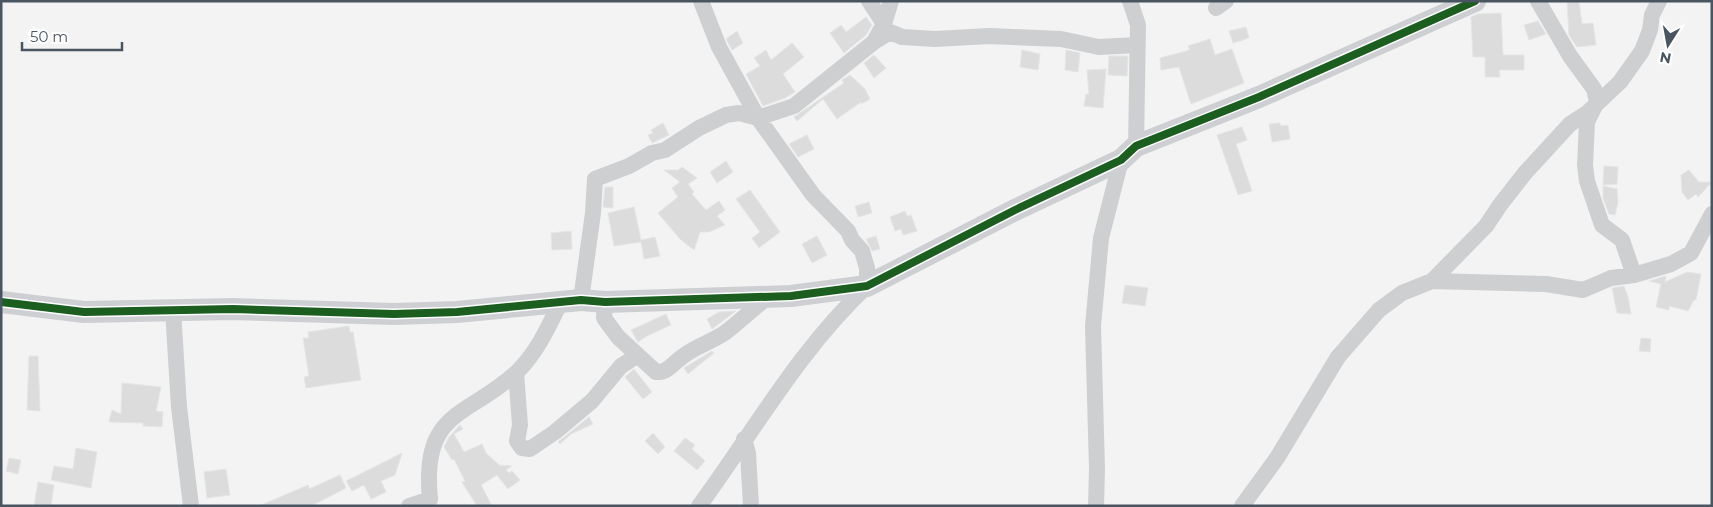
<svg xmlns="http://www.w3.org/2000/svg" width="1713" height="507" font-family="Montserrat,sans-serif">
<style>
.building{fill:#dcdcdd;stroke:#e4e5e6}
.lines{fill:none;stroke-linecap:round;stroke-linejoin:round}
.street{stroke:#cdcfd1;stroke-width:16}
.secondary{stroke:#cdcfd3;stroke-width:22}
.cycleway-casing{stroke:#fff;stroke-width:11}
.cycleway{stroke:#1b5e20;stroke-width:8}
</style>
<rect width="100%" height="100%" fill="#f3f3f3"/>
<path class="building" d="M 1567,1 L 1579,1 L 1582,24 L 1593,23 L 1596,45 L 1577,47 L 1569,35 Z
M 1501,13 L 1503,55 L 1524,55 L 1524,70 L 1499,70 L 1500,77 L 1485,77 L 1485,57 L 1473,57 L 1471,17 L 1478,14 Z
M 866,17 L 872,25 L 866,35 L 844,53 L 830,33 L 841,25 L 846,32 Z
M 1538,21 L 1546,34 L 1529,40 L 1524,25 Z
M 1246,27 L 1249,38 L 1233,43 L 1229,31 Z
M 737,31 L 743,43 L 732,50 L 726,39 Z
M 1210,39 L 1215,55 L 1232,49 L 1244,83 L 1191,104 L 1179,67 L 1161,70 L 1160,58 L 1190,50 L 1188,46 Z
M 792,43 L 804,57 L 783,74 L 795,92 L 785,98 L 763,106 L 746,74 L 760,66 L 754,58 L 766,50 L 771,60 Z
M 1022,50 L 1040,54 L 1038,70 L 1020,67 Z
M 1066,50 L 1080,53 L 1078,72 L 1065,70 Z
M 874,55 L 886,68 L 874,78 L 864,63 Z
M 1109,56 L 1128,56 L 1127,76 L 1108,75 Z
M 1106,69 L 1103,108 L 1084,106 L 1086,94 L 1089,94 L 1087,70 Z
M 850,75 L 865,89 L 870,99 L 861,104 L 861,102 L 837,119 L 823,99 L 797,121 L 794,117 L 844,83 L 842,80 Z
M 663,123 L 669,135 L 652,143 L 648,135 L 653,133 L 651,130 Z
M 1280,123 L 1281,126 L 1288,125 L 1290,139 L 1272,142 L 1269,124 Z
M 1242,127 L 1247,140 L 1236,144 L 1252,191 L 1238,195 L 1217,135 Z
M 807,135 L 814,149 L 798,157 L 789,144 Z
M 726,161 L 733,172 L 717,183 L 710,172 Z
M 1604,166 L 1618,167 L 1617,184 L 1603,185 Z
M 682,167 L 697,178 L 688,184 L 694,192 L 692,194 L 706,210 L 719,201 L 725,210 L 717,216 L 725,225 L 709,232 L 700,232 L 694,250 L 680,239 L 658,213 L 678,197 L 672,188 L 680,182 L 664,170 L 678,170 Z
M 1689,170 L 1699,182 L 1712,182 L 1698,197 L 1696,194 L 1688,200 L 1682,192 L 1681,175 Z
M 1603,186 L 1617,189 L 1618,202 L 1615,215 L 1609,214 L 1603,198 Z
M 605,187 L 613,187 L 613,208 L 603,207 Z
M 750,190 L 780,232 L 759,248 L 752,238 L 760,232 L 736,199 Z
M 869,202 L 872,213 L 858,217 L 855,206 Z
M 634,207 L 641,240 L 655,237 L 660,256 L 644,259 L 641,242 L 614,246 L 608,213 Z
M 905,211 L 907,216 L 911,215 L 917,231 L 903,235 L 901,229 L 895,231 L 890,217 Z
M 571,231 L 572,249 L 552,250 L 551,233 Z
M 817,236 L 827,255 L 812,263 L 802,244 Z
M 876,236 L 880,249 L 872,251 L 866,239 Z
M 1687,272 L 1701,274 L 1696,300 L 1694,300 L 1688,311 L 1669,306 L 1669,310 L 1656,307 L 1661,284 L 1649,281 L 1666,276 L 1665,282 Z
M 1125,285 L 1148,288 L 1145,306 L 1122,303 Z
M 1624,286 L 1628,297 L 1631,314 L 1617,313 L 1612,288 Z
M 736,311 L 712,329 L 707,319 L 719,312 Z
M 666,314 L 671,325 L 647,336 L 638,342 L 631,330 Z
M 349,326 L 350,332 L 353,332 L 361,380 L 306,388 L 304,377 L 309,376 L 303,338 L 309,338 L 308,332 Z
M 1641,338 L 1651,339 L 1650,352 L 1639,351 Z
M 712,351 L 714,353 L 688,374 L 684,368 Z
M 29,356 L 38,356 L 40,411 L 27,410 Z
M 634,369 L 652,392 L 643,399 L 625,377 Z
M 122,383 L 161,387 L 156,411 L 163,412 L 162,427 L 143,426 L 143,423 L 109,422 L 112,410 L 121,414 Z
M 589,417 L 593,424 L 571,434 L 560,444 L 558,442 Z
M 460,425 L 463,429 L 454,434 L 464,452 L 482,444 L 486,453 L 499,465 L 512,466 L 506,470 L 509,473 L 512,471 L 520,480 L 508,489 L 497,475 L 481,485 L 492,506 L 477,506 L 462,482 L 465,481 L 454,459 L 452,460 L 444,447 L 449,437 Z
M 653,433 L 665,447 L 658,454 L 645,441 Z
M 685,438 L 695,445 L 692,449 L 705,461 L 697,470 L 674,451 Z
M 76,448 L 97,452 L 91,488 L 51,480 L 54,466 L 73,469 Z
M 402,453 L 395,475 L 381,481 L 386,492 L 371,499 L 364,485 L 352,491 L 346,481 Z
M 9,458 L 21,460 L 18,474 L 6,471 Z
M 226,469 L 230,495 L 207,498 L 204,472 Z
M 340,475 L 346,488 L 311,506 L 259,506 L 308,485 L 309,489 Z
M 38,482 L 54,485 L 51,506 L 34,506 Z"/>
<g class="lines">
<path class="street" d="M 869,1 L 884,24
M 1130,1 L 1138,25 L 1136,146
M 1538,1 L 1570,56 L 1594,89 L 1597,102 L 1587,122 L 1585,165 L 1587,181 L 1602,225 L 1622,240 L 1634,275
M 1216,8 L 1226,1
M 875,40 L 884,24 L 891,1
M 1432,281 L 1546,284 L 1583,290 L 1611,278 L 1634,275 L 1671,264 L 1691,253 L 1712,214
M 581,300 L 593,213 L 595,179 L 629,166 L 652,153 L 665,150 L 699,128 L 726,115 L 739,113 L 758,118 L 794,106 L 874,42 L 890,32 L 902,37 L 935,39 L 989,36 L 1061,39 L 1099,47 L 1137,45
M 605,302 L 604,318 L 618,337 L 656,372 C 668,373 673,363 682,357 C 695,346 712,342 726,332 C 740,321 754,308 768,297
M 173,310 L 179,407 L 191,506
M 516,373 L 520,425 L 517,441 L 522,448 L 530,449 L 555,432 L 592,401 L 621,366 L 638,355
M 744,439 L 748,453 L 751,506
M 409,506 L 430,499 C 421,409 468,418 518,371 C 537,352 549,326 560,303
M 699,506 C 754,431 799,350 867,286 L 867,268 L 862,251 L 852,240 L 848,231 L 813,195 L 758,118 L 719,47 L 701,1
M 1096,506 L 1097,469 L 1093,326 L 1101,238 L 1121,160
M 1242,506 L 1277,458 L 1338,357 L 1379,310 L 1402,293 L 1432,281 L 1486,226 L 1500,205 L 1525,173 L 1570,124 L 1587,113 L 1620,82 L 1642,51 L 1650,30 L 1652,15 L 1659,1"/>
<path class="secondary" d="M 1,302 L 84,312 L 233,309 L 394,314 L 457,312 L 581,300 L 605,302 L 791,296 L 867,286 L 1015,210 L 1121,160 L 1136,146 L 1259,97 L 1475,1"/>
<defs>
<path id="cycleway" d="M 1,302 L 84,312 L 233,309 L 394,314 L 457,312 L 581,300 L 605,302 L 791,296 L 867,286 L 1015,210 L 1121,160 L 1136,146 L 1259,97 L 1475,1"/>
</defs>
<use href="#cycleway" class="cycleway-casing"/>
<use href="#cycleway" class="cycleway"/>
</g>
<rect width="1713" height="507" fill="none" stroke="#495560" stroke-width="5"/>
<g transform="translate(1668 45) rotate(191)" stroke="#ffffff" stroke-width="4" paint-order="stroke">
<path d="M0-4L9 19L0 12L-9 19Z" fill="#495560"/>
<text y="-8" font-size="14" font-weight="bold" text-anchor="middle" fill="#495560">N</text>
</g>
<path d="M22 42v8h100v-8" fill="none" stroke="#495560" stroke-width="2.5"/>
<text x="30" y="42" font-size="15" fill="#495560" stroke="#ffffff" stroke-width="4" paint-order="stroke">50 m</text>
</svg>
